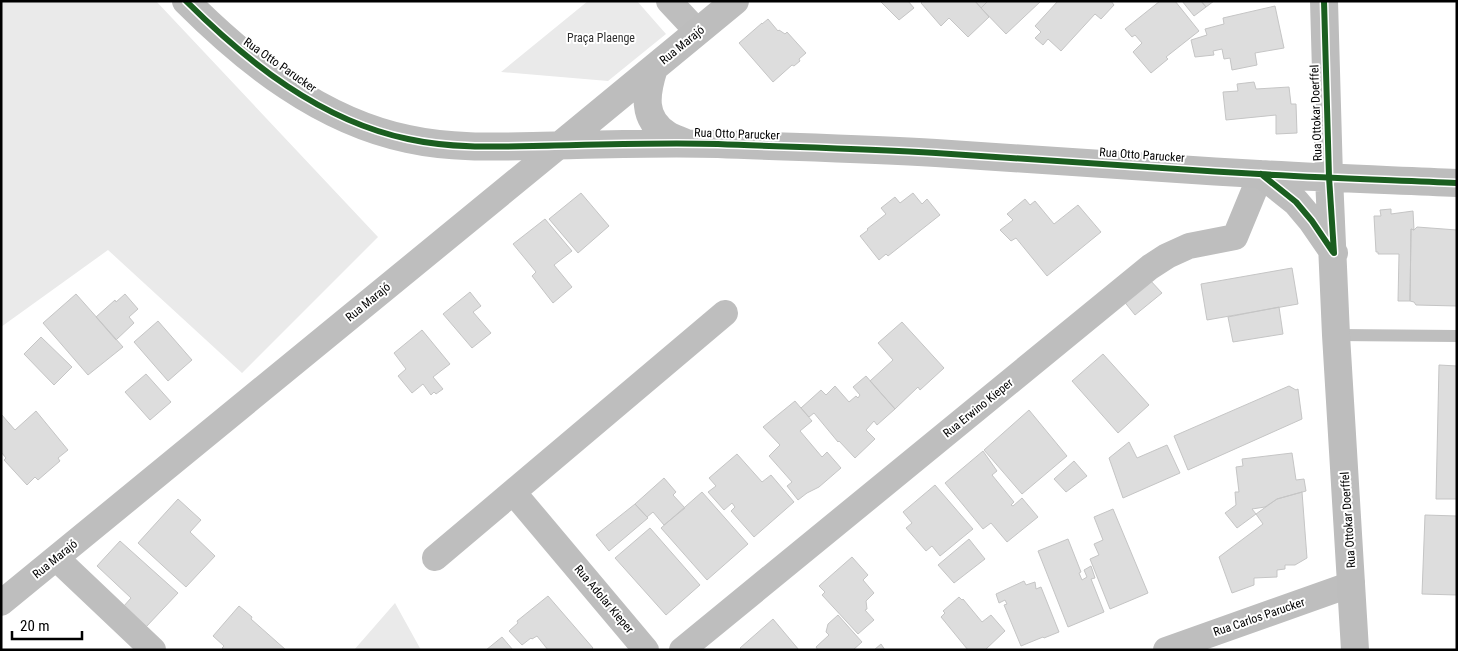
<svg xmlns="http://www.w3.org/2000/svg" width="1458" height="651" font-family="'Roboto Condensed',sans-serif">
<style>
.green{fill:#eaeaea}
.building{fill:#ddd;stroke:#c5c5c5}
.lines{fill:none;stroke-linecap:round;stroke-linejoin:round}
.service{stroke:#bebebe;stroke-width:12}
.minor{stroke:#bebebe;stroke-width:26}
.primary{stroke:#bdbdbd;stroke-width:28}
.cycleway-casing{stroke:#fff;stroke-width:9}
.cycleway{stroke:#1b5e20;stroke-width:6}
.labels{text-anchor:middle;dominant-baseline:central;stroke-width:4;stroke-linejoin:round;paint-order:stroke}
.park-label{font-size:12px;fill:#303030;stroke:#fff}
.street-label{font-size:12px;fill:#000;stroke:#fff}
</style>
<rect width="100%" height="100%" fill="#fff"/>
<path class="green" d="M 1,1 L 156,1 L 378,237 L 242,373 L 108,250 L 1,327 Z
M 588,1 L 637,1 L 666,34 L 608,81 L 501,72 Z
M 395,603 L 421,650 L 354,650 Z"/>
<path class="building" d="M 880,1 L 908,1 L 914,8 L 899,20 Z
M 923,1 L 975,1 L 989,17 L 968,37 L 949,18 L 941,26 L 921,3 Z
M 975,1 L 988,1 L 981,8 Z
M 988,1 L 1041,1 L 1006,34 L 981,8 Z
M 1058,1 L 1111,1 L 1114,5 L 1101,19 L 1095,14 L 1061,51 L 1048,39 L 1043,45 L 1035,38 L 1041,32 L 1035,26 Z
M 1160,1 L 1175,1 L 1199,31 L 1166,57 L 1168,59 L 1151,73 L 1133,52 L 1142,43 L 1135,35 L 1132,37 L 1125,29 Z
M 1182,1 L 1201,1 L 1206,7 L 1194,16 Z
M 1201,1 L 1214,1 L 1206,7 Z
M 1275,6 L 1284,48 L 1255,53 L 1257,65 L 1232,70 L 1230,58 L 1224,59 L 1222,49 L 1213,51 L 1214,55 L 1195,57 L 1191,40 L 1207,35 L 1205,29 L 1224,24 L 1223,18 Z
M 768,19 L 778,31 L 779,30 L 785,34 L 787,32 L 806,53 L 799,59 L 800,61 L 794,66 L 792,65 L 773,82 L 739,43 L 762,23 L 762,24 Z
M 1254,82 L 1256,89 L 1289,87 L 1291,104 L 1296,104 L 1297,133 L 1276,134 L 1276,115 L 1226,120 L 1223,92 L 1238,91 L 1237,84 Z
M 581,193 L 609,226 L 578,253 L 549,219 Z
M 913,193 L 922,204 L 927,199 L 940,215 L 888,256 L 886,254 L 879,260 L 860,236 L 868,230 L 867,229 L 886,214 L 881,208 L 895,197 L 900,203 Z
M 1025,199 L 1030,205 L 1035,201 L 1054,224 L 1078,205 L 1101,232 L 1047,276 L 1016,238 L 1011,241 L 1000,230 L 1013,220 L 1007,214 Z
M 1391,209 L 1391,214 L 1413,211 L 1414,230 L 1411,229 L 1410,301 L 1398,301 L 1399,254 L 1378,254 L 1378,252 L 1376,252 L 1374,216 L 1381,216 L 1380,210 Z
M 545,219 L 572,251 L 554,265 L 572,287 L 553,303 L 532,276 L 536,272 L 513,244 Z
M 1417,227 L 1457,230 L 1457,306 L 1416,305 L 1414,302 L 1410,301 L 1411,229 L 1414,230 Z
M 1292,268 L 1298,304 L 1207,320 L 1201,284 Z
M 1149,279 L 1162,293 L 1135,315 L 1123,300 Z
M 470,292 L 481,306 L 473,312 L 491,333 L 472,348 L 443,314 Z
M 76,294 L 123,347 L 88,375 L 43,323 Z
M 125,294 L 138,309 L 129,317 L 134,323 L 116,340 L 96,317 L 115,300 L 116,302 Z
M 1279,307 L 1283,334 L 1233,342 L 1228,317 Z
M 158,321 L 192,360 L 168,381 L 134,342 Z
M 902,322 L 944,368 L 920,390 L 918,387 L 895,409 L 870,381 L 893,360 L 878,343 Z
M 422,330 L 450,364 L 433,377 L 443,389 L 436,394 L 434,392 L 431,395 L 423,384 L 412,393 L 398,376 L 406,369 L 394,353 Z
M 41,337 L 72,367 L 54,385 L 24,354 Z
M 1103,354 L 1149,405 L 1118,433 L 1072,381 Z
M 1439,365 L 1457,366 L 1457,499 L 1436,499 Z
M 146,374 L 171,402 L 150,420 L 125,392 Z
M 866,376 L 895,409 L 877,425 L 874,421 L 866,430 L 875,439 L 855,458 L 839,441 L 838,442 L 814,413 L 809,417 L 801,408 L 821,390 L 826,395 L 835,386 L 849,402 L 856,396 L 858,398 L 860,395 L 853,387 Z
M 1289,386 L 1296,390 L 1298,389 L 1302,419 L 1188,470 L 1174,436 Z
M 795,401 L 812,421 L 800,431 L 822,457 L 827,452 L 841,468 L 819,487 L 807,493 L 798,500 L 787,486 L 792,482 L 769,456 L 780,445 L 763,427 Z
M 1029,410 L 1067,456 L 1022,494 L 984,450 Z
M 36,411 L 68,450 L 58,458 L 60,461 L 38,480 L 35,477 L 27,485 L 4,460 L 6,458 L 1,452 L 1,414 L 15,430 Z
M 1129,442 L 1137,458 L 1167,445 L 1180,473 L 1123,498 L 1109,458 Z
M 983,451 L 997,471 L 992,475 L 1014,502 L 1011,505 L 1013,506 L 1022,498 L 1038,517 L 1007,542 L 991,523 L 983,529 L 945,483 Z
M 1292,453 L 1296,480 L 1304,479 L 1306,491 L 1277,499 L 1265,507 L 1252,509 L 1256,514 L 1237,528 L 1225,513 L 1236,505 L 1235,492 L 1239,492 L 1236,467 L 1243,466 L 1242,459 Z
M 737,454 L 762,482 L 771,475 L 794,502 L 754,537 L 731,511 L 735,507 L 732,503 L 724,510 L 708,492 L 716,486 L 709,478 Z
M 1074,461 L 1087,476 L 1066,492 L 1054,479 Z
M 664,478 L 676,492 L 673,495 L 685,508 L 664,525 L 653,512 L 647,517 L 635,504 Z
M 935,485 L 973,529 L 940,556 L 932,546 L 926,551 L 906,528 L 912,523 L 903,512 Z
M 702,492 L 748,544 L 707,580 L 661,528 Z
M 1302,492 L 1307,558 L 1295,565 L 1285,565 L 1285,569 L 1277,570 L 1277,577 L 1254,578 L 1254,585 L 1232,593 L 1219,557 L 1263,524 L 1256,514 L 1277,499 Z
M 178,499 L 201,520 L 190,532 L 215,556 L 186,587 L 138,543 Z
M 635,504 L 648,518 L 609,551 L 596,535 Z
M 1113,509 L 1148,593 L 1110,609 L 1090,559 L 1099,555 L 1094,544 L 1103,540 L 1094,517 Z
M 1425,515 L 1457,516 L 1457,595 L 1422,594 Z
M 650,528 L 700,585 L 666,615 L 615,558 Z
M 969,539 L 985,559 L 954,583 L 938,565 Z
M 1068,539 L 1081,572 L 1079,573 L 1082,580 L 1087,577 L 1084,570 L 1091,566 L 1095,578 L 1091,579 L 1104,612 L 1068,627 L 1038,551 Z
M 120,541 L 178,593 L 146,627 L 123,607 L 131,598 L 97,566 Z
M 852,557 L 868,575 L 863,580 L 874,593 L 866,601 L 867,609 L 865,610 L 874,620 L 858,634 L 822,595 L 825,592 L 819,586 Z
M 1024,581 L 1026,585 L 1035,582 L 1036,589 L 1041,587 L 1059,632 L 1044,638 L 1043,637 L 1021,646 L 1004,605 L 1007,604 L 1005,600 L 999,603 L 996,594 Z
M 548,596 L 593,648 L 591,650 L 548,650 L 537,636 L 532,639 L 531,638 L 522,645 L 509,631 L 518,623 L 517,621 Z
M 959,597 L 962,600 L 963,599 L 982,622 L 991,615 L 1005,631 L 985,650 L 968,650 L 941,617 L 945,613 L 943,611 Z
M 239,606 L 252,617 L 251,619 L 286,650 L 224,650 L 222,648 L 224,646 L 213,636 Z
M 838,615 L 862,642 L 853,650 L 818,650 L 816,647 L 829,635 L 826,632 L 828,624 Z
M 773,619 L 799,650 L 742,650 L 740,648 Z
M 502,637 L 513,650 L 486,650 Z
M 881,644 L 885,650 L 874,650 Z"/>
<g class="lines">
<path class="service" d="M 1336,335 L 1457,336"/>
<path class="minor" d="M 669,1 L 698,32
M 513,492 L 646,650
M 56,558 L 153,650
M 435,558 L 725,313
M 1,603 L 559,146
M 682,650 L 1150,267 L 1167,256 L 1189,246 L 1235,237 L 1261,174
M 1166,650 L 1352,584"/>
<path class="primary" d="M 186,1 C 247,62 321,121 408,139 C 449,148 491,147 533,146 C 594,145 656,142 718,144 C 790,147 863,149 936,153 C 1043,159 1151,168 1259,174 C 1325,178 1391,180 1457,183
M 1324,1 L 1329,177 L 1336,335 L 1355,650
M 654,68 C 646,93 641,119 668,135 C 673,138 680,140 686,143
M 559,146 L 735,1
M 1261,174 L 1296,202 L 1312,221 L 1334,253"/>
<defs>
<path id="cycleway" d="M 186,1 C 247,62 321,121 408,139 C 449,148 491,147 533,146 C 594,145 656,142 718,144 C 790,147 863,149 936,153 C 1043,159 1151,168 1259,174 C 1325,178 1391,180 1457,183
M 1324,1 L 1329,177 L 1334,253
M 1261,174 L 1296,202 L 1312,221 L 1333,252"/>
</defs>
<use href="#cycleway" class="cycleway-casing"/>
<use href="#cycleway" class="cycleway"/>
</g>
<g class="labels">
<g class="park-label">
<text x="601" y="38">Praça Plaenge</text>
</g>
<g class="street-label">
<text transform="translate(682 45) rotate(-39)">Rua Marajó</text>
<text transform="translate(280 65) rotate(35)">Rua Otto Parucker</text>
<text transform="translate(1316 113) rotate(-92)">Rua Ottokar Doerffel</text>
<text transform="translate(737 134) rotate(2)">Rua Otto Parucker</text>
<text transform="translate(1142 155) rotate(4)">Rua Otto Parucker</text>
<text transform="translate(368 302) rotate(-39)">Rua Marajó</text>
<text transform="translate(978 408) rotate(-39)">Rua Erwino Kieper</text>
<text transform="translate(1348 520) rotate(-94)">Rua Ottokar Doerffel</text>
<text transform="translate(55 559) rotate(-39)">Rua Marajó</text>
<text transform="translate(604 599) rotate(50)">Rua Adolar Kieper</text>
<text transform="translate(1259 617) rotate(-19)">Rua Carlos Parucker</text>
</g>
</g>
<rect width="1458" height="651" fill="none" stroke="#000000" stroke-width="5"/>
<path d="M12 631v8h70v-8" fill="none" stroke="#000000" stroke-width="2.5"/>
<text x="20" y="631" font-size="15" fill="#000000" stroke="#ffffff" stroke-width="4" paint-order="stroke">20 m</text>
</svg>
